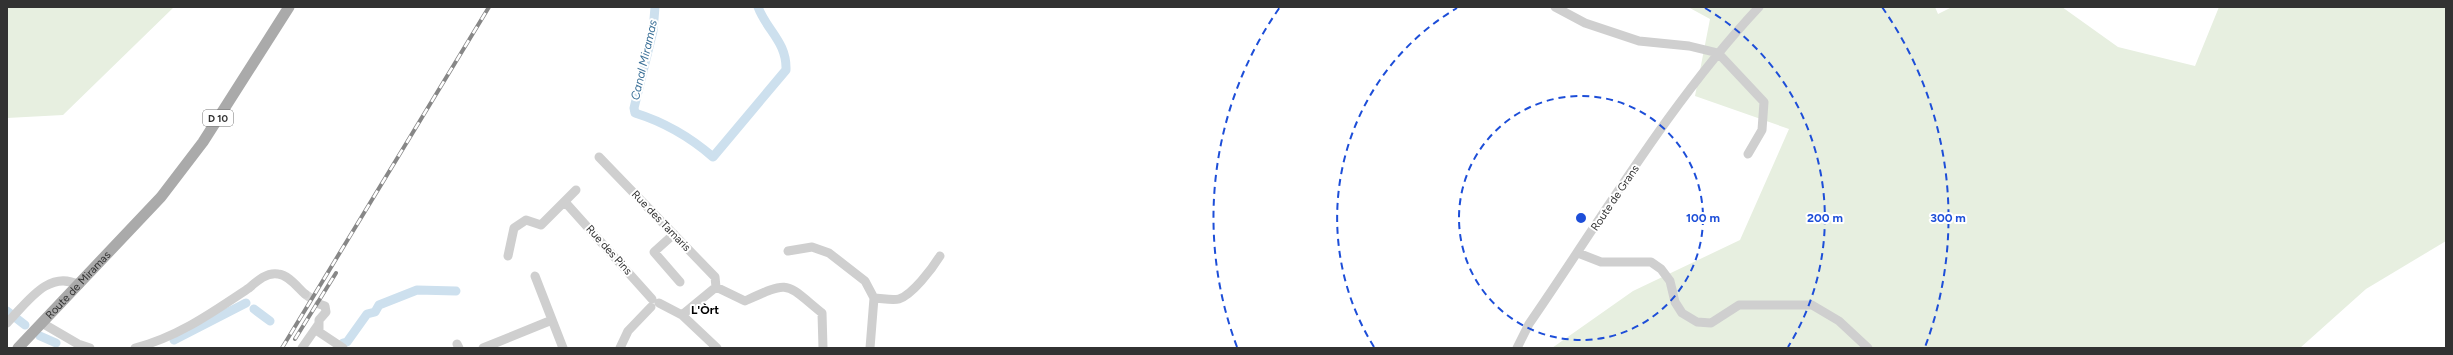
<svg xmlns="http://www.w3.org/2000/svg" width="2453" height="355" font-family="Figtree,sans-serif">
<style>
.green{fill:#e7efe0}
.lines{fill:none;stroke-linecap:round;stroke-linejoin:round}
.canal{stroke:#cde0ee;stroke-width:9}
.minor-tunnel{stroke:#d6d6d6;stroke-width:9;stroke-dasharray:9 4.5;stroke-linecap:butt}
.minor{stroke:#cfcfcf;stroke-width:9}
.major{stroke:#aaa;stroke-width:11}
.rail-casing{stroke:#878787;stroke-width:4}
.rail{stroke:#fff;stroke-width:2.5;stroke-dasharray:8;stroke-linecap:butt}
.ring{fill:none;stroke:#1d4ed8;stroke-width:2;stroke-dasharray:7 5}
.labels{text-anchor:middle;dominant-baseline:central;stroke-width:4;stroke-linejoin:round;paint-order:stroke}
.shield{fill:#fff;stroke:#707070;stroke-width:1}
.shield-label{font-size:10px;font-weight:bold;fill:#323232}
.street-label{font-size:11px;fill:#323232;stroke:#fff}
.water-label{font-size:12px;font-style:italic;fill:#3c7198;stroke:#fff}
.neighbourhood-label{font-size:12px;font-weight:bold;fill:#000;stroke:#fff}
.centre{fill:#1d4ed8;stroke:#fff;stroke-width:2}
.ring-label{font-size:12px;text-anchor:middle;font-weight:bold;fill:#1d4ed8;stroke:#fff;stroke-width:4;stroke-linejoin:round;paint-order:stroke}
</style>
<rect width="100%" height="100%" fill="#fff"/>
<path class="green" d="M 7,7 L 174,7 L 63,115 L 7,118 Z
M 1688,7 L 1935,7 L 1938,14 L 1952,7 L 2062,7 L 2118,47 L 2195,66 L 2219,7 L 2446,7 L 2446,241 L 2366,289 L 2300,348 L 1552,348 L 1633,291 L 1740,240 L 1789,129 L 1695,96 L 1710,19 Z"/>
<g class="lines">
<path class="canal" d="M 655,7 L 653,31 L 634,108 L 635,113 C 664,122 690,137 713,157 L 786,70 C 787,42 767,31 758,7
M 254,309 L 270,321
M 7,311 L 25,325
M 40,336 L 56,343
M 174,340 L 246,303
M 343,343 L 347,342 L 367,314 L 375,312 L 379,305 L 417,290 L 456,291"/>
<path class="minor-tunnel" d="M 305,294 L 319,304"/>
<path class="minor" d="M 1555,7 L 1585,23 L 1639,41 L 1689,46 L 1718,53
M 1718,53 L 1764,102 L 1762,130 L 1748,154
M 599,157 L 715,277 L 716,287 L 682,315
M 565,202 L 652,299
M 674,234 L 654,252 L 680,282
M 788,251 L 812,247 L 829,253 L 865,281 L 874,298 L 870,348
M 1578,253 L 1601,262 L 1651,262 L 1661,269 L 1670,281 L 1675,302 L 1682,313 L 1697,322 L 1711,323 L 1739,305 L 1812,305 L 1839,321 L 1868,348
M 508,256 L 514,228 L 526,220 L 541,225 L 576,190
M 535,276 L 563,348
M 716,287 L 745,301 C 791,280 784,282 822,313 L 823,348
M 874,298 C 881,298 892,301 899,299 C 912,295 932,269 940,256
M 659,303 L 682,315 L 717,348
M 319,304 L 325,306 L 326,312 L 319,320 L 319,332 L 343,348
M 7,323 C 27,303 48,269 79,285
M 42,323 L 78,344 L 90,348
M 457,344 L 459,348
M 135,348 C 178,337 213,312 249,288 C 257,281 267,272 278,274 C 289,275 298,288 305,294
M 302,348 L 318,325
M 483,348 L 552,320
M 620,348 L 628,331 L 651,307
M 1517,348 L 1529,324 C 1603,217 1670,102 1759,7"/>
<path class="major" id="s1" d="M 18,348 L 161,197 L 203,142 L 289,7"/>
<defs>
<path id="rail" d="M 295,339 L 336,273
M 282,348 L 489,7"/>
</defs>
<use href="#rail" class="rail-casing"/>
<use href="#rail" class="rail"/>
</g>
<g class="ring">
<circle cx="1581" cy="218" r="122"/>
<path d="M1374 347A244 244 0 0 1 1457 8M1705 8A244 244 0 0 1 1788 347"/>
<path d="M1237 347A367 367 0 0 1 1280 7M1882 7A367 367 0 0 1 1925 347"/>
</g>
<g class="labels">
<rect class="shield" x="203" y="110" width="30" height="16" rx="3"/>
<g class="shield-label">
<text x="218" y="118">D 10</text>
</g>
<g class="street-label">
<text transform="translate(1615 198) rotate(-56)">Route de Grans</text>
<text transform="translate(661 221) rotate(46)">Rue des Tamaris</text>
<text transform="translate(609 250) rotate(48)">Rue des Pins</text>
<text stroke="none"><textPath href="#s1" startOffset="87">Route de Miramas</textPath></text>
</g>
<g class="water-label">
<text transform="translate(644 60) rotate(-77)">Canal Miramas</text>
</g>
<g class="neighbourhood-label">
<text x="705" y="310">L'Òrt</text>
</g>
</g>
<circle cx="1581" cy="218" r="6" class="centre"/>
<g class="ring-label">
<text x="1703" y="222">100 m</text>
<text x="1825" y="222">200 m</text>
<text x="1948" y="222">300 m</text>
</g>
<rect width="2453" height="355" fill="none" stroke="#323232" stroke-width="16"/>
</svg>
